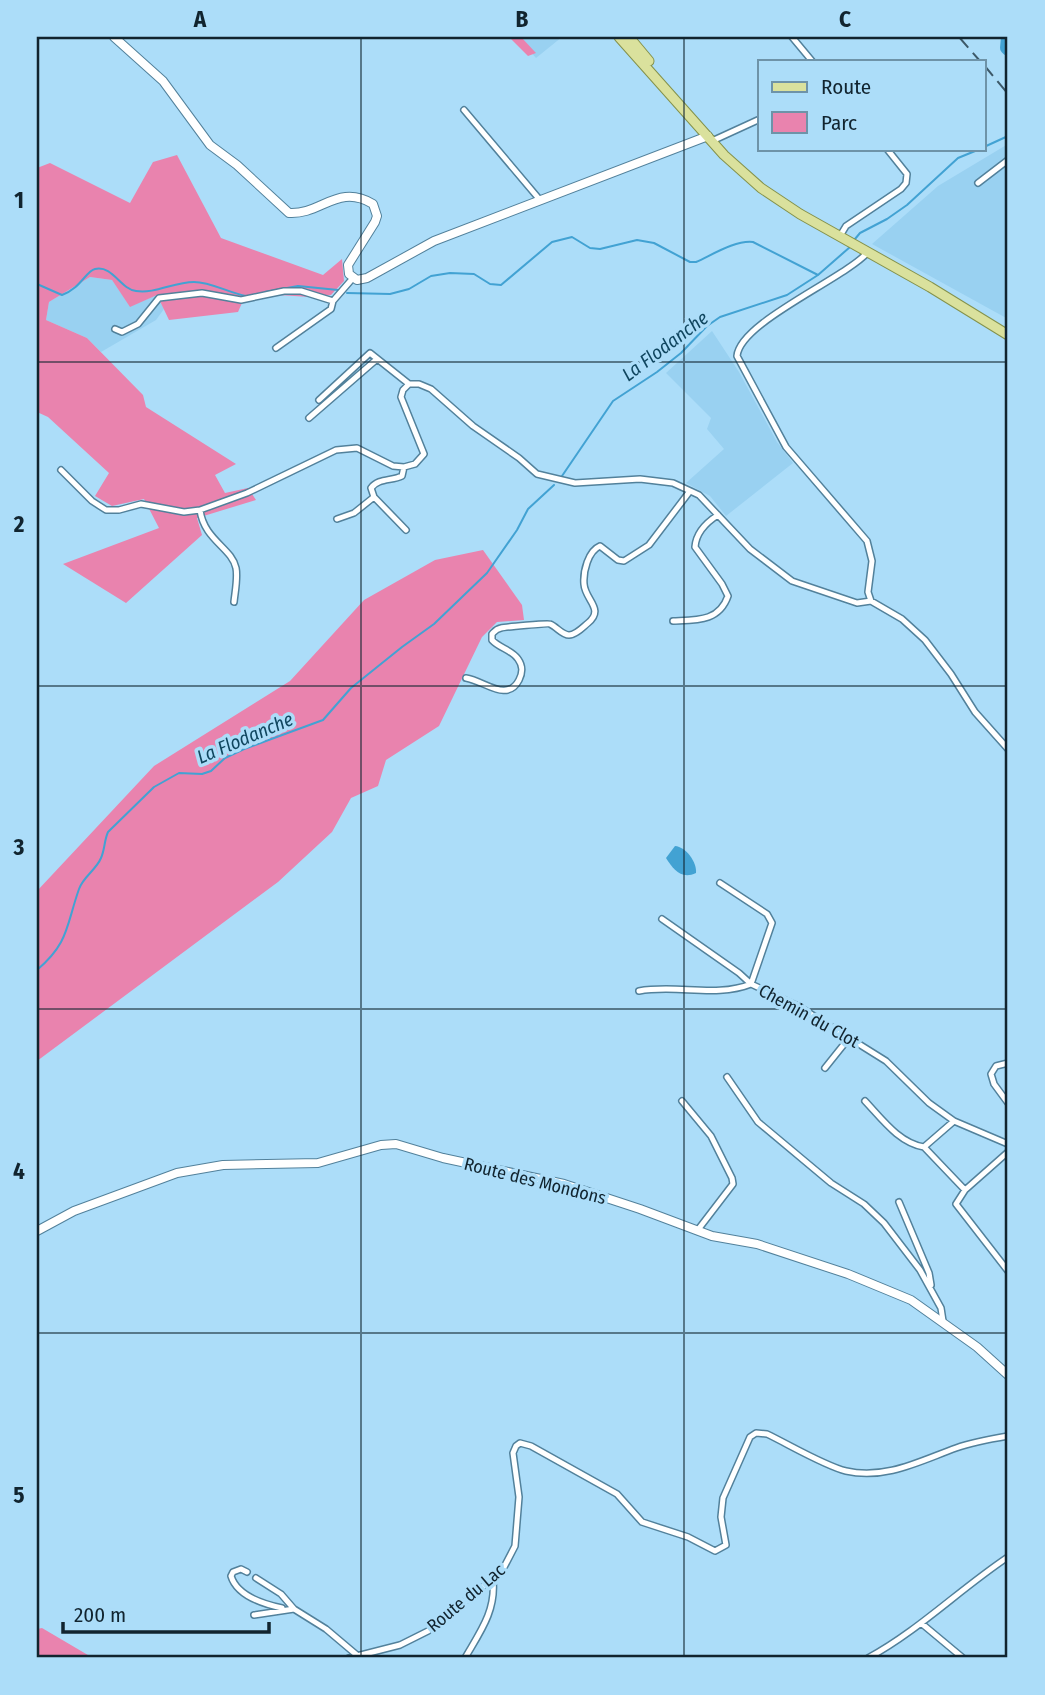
<svg xmlns="http://www.w3.org/2000/svg" width="1045" height="1695" font-family="'Fira Sans Condensed',sans-serif">
<style>
.built{fill:#99d1f1}
.green{fill:#e983ae}
.water{fill:#42a2d3}
.lines{fill:none;stroke-linecap:round;stroke-linejoin:round}
.stream{stroke:#42a2d3;stroke-width:2}
.river{stroke:#42a2d3;stroke-width:12}
.street-casing{stroke:#52819b;stroke-width:8}
.secondary-casing{stroke:#52819b;stroke-width:10}
.primary-casing{stroke:#84924c;stroke-width:11}
.street{stroke:#fff;stroke-width:5}
.secondary{stroke:#fff;stroke-width:8}
.primary{stroke:#dae19d;stroke-width:9}
.rail{stroke:#3d5969;stroke-width:2;stroke-dasharray:14 7;stroke-linecap:butt}
.grid{fill:none;stroke:#11242f;stroke-width:2;stroke-opacity:0.55}
.labels{text-anchor:middle;dominant-baseline:central;stroke-width:7;stroke-linejoin:round;paint-order:stroke}
.street-label{font-size:18px;fill:#11242f;stroke:#acddf9}
.water-label{font-size:19px;font-style:italic;fill:#10465f;stroke:#acddf9}
.neatline{fill:none;stroke:#11242f;stroke-width:2.5}
.grid-label{font-size:23px;text-anchor:middle;font-weight:bold;fill:#11242f}
</style>
<rect width="100%" height="100%" fill="#acddf9"/>
<path class="built" d="M 517,37 L 562,37 L 536,58 Z
M 1008,144 L 1008,319 L 872,244 L 938,186 Z
M 90,277 L 112,280 L 130,306 L 157,295 L 164,309 L 156,320 L 101,352 L 87,338 L 46,320 L 49,302 Z
M 712,331 L 739,372 L 777,442 L 793,463 L 726,516 L 710,496 L 686,483 L 724,449 L 707,429 L 711,418 L 666,373 Z"/>
<path class="green" d="M 509,37 L 521,37 L 536,53 L 528,56 Z
M 177,155 L 221,238 L 323,275 L 342,259 L 344,281 L 331,295 L 310,297 L 278,295 L 242,303 L 238,312 L 169,320 L 157,295 L 130,307 L 112,280 L 90,277 L 49,302 L 46,320 L 87,338 L 143,395 L 146,407 L 236,464 L 215,475 L 225,493 L 248,488 L 256,500 L 197,518 L 202,535 L 126,603 L 63,564 L 159,528 L 144,499 L 112,506 L 95,496 L 109,473 L 48,417 L 37,412 L 37,168 L 50,163 L 130,203 L 153,162 Z
M 483,550 L 522,605 L 524,620 L 497,622 L 482,637 L 439,726 L 386,760 L 378,786 L 351,798 L 332,832 L 278,882 L 37,1061 L 37,891 L 154,766 L 290,681 L 364,600 L 435,560 Z
M 42,1628 L 93,1658 L 37,1658 L 37,1629 Z"/>
<path class="water" d="M 675,846 C 686,847 697,862 696,873 C 681,880 673,869 666,858 Z"/>
<g class="lines">
<path class="stream" d="M 984,147 L 1008,136
M 855,239 L 860,233 L 887,219 L 907,205 L 958,158 L 980,149
M 37,284 L 62,295 C 80,289 86,271 95,269 C 113,265 120,289 136,291 C 155,294 174,282 194,282 C 211,282 229,293 246,296
M 265,292 L 298,286 L 338,290
M 347,293 L 390,294 L 409,289 L 431,276 L 450,273 L 474,274 L 490,284 L 501,285 L 552,242 L 572,237 L 590,248 L 600,249 L 637,240 L 654,243 L 690,262 L 696,262 C 712,255 735,240 753,242 L 818,275
M 562,476 L 613,401 L 657,372 L 681,353 L 707,326 L 720,317 L 787,295 L 818,275 L 850,247
M 37,970 C 69,943 66,926 79,889 C 83,877 96,870 101,858 C 105,849 104,841 108,832 L 154,787 L 179,773 L 202,774 L 211,771 L 225,758 L 244,749 L 323,720 L 351,688 L 402,647 L 434,624 L 487,573 L 517,530 L 528,509 L 554,485"/>
<path class="river" d="M 1007,37 L 1006,48 L 1008,50"/>
<defs>
<path id="street" d="M 792,37 L 812,61
M 464,110 L 540,200
M 712,141 L 760,119
M 978,183 L 1008,160
M 840,236 L 846,226 L 901,189 L 906,183 L 907,174 L 887,149
M 868,252 C 844,279 740,322 737,356 L 786,447 L 867,541 L 872,561 L 868,592 L 871,601 L 902,619 L 925,640 L 951,674 L 975,712 L 1008,749
M 115,329 L 122,332 L 138,324 L 159,298 L 202,293 L 241,300 L 284,291 L 301,291 L 333,301
M 276,348 L 331,309 L 333,301 L 353,278
M 319,400 L 370,353 L 409,384
M 309,418 L 377,359
M 404,467 L 402,476 C 392,481 378,478 371,488 L 374,497 L 406,530
M 61,470 L 92,501 L 106,510 L 119,510 L 141,504 L 184,512 L 200,510 L 247,493 L 336,450 L 357,448 L 393,466 L 404,467 L 415,464 L 424,454 L 401,397 L 403,390 L 409,384 L 419,384 L 431,389 L 473,426 L 519,458 L 537,474 L 575,483 L 640,479 L 673,483 L 699,495 L 750,549 L 792,581 L 857,603 L 871,601
M 200,510 C 204,540 232,548 236,568 C 238,578 235,592 234,602
M 337,519 L 354,513 L 374,497
M 673,621 C 696,620 719,622 728,596 L 722,584 L 695,547 C 696,533 707,522 718,515
M 466,678 C 485,681 507,703 519,680 C 523,672 523,666 518,659 C 512,650 499,648 492,640 L 492,634 C 495,631 496,629 501,628 C 505,627 548,623 550,624 C 557,627 562,635 569,635 C 576,635 583,627 588,623 C 605,609 585,600 584,584 C 583,572 588,551 600,546 L 618,560 L 624,561 L 649,545 L 690,491
M 662,919 L 739,973 L 751,984 L 772,923 L 767,914 L 720,883
M 639,991 C 676,984 716,998 751,984 L 798,1006 L 886,1061 L 929,1103 L 954,1121
M 1008,1063 L 996,1066 L 991,1074 L 994,1084 L 1008,1103
M 825,1068 L 849,1038
M 727,1077 L 758,1122 L 831,1183 L 864,1204 L 884,1223 L 920,1270 L 941,1308 L 943,1321
M 682,1101 L 711,1136 L 732,1178 L 733,1184 L 697,1231
M 865,1101 C 882,1119 899,1143 924,1147 L 954,1121 L 1008,1144
M 924,1147 L 965,1190
M 1008,1152 L 965,1190 L 956,1204 L 1008,1271
M 899,1202 L 929,1273 L 931,1285
M 247,1572 L 241,1569 L 233,1572 L 231,1576 C 237,1596 263,1604 282,1608
M 256,1578 L 281,1594 L 294,1609
M 254,1615 L 294,1609 L 326,1629 L 358,1656
M 921,1623 L 963,1658
M 349,1658 L 400,1645 L 428,1631 L 502,1571 L 515,1546 L 519,1497 L 513,1453 L 516,1446 L 520,1443 L 531,1446 L 617,1494 L 642,1522 L 688,1537 L 715,1551 L 726,1545 L 721,1517 L 723,1498 L 750,1437 L 756,1433 L 767,1434 C 788,1444 825,1466 846,1471 C 885,1480 920,1461 956,1448 C 973,1442 990,1439 1008,1436
M 465,1658 C 480,1632 496,1611 493,1580
M 868,1658 C 918,1631 960,1589 1008,1557"/>
<path id="secondary" d="M 114,37 L 163,81 L 210,145 L 237,165 L 289,213 C 321,215 338,183 373,204 L 377,216 L 375,222 L 348,265 L 349,274 L 357,280 L 367,278 L 434,241 L 708,136
M 37,1231 L 74,1211 L 177,1173 L 223,1165 L 318,1163 L 381,1145 L 396,1144 L 443,1158 L 564,1184 L 640,1209 L 712,1236 L 757,1244 L 848,1274 L 911,1300 L 977,1347 L 1008,1375"/>
<path id="primary" d="M 619,37 L 724,155 L 761,188 L 800,214 L 930,287 L 1008,335
M 629,37 L 649,61"/>
</defs>
<use href="#street" class="street-casing"/>
<use href="#secondary" class="secondary-casing"/>
<use href="#primary" class="primary-casing"/>
<use href="#street" class="street"/>
<use href="#secondary" class="secondary"/>
<use href="#primary" class="primary"/>
<path class="rail" d="M 959,37 L 980,61
M 984,65 L 1008,94"/>
</g>
<path class="grid" d="M 361,37 L 361,1658M 684,37 L 684,1658M 37,362 L 1008,362M 37,686 L 1008,686M 37,1009 L 1008,1009M 37,1333 L 1008,1333"/>
<g class="labels">
<g class="street-label">
<text transform="translate(809 1016) rotate(29)">Chemin du Clot</text>
<text transform="translate(535 1181) rotate(14)">Route des Mondons</text>
<text transform="translate(466 1598) rotate(-40)">Route du Lac</text>
</g>
<g class="water-label">
<text transform="translate(665 346) rotate(-37)">La Flodanche</text>
<text transform="translate(245 738) rotate(-23)">La Flodanche</text>
</g>
</g>
<rect width="1045" height="1695" fill="none" stroke="#acddf9" stroke-width="77"/>
<rect x="758" y="60" width="228" height="91" fill="#acddf9" stroke="#6e93a8" stroke-width="2"/>
<rect x="772" y="82" width="35" height="10" fill="#dae19d" stroke="#6e93a8" stroke-width="2"/>
<text x="821" y="94" font-size="21" fill="#11242f">Route</text>
<rect x="772" y="112" width="35" height="21" fill="#e983ae" stroke="#6e93a8" stroke-width="2"/>
<text x="821" y="130" font-size="21" fill="#11242f">Parc</text>
<path d="M63 1622v10h206v-10" fill="none" stroke="#11242f" stroke-width="3.5"/>
<text x="74" y="1622" font-size="21" fill="#11242f" stroke="#acddf9" stroke-width="5" paint-order="stroke">200 m</text>
<rect x="38" y="38" width="968" height="1618" class="neatline"/>
<g class="grid-label">
<text x="200" y="27">A</text>
<text x="522" y="27">B</text>
<text x="845" y="27">C</text>
<text x="19" y="208">1</text>
<text x="19" y="532">2</text>
<text x="19" y="855">3</text>
<text x="19" y="1179">4</text>
<text x="19" y="1503">5</text>
</g>
</svg>
